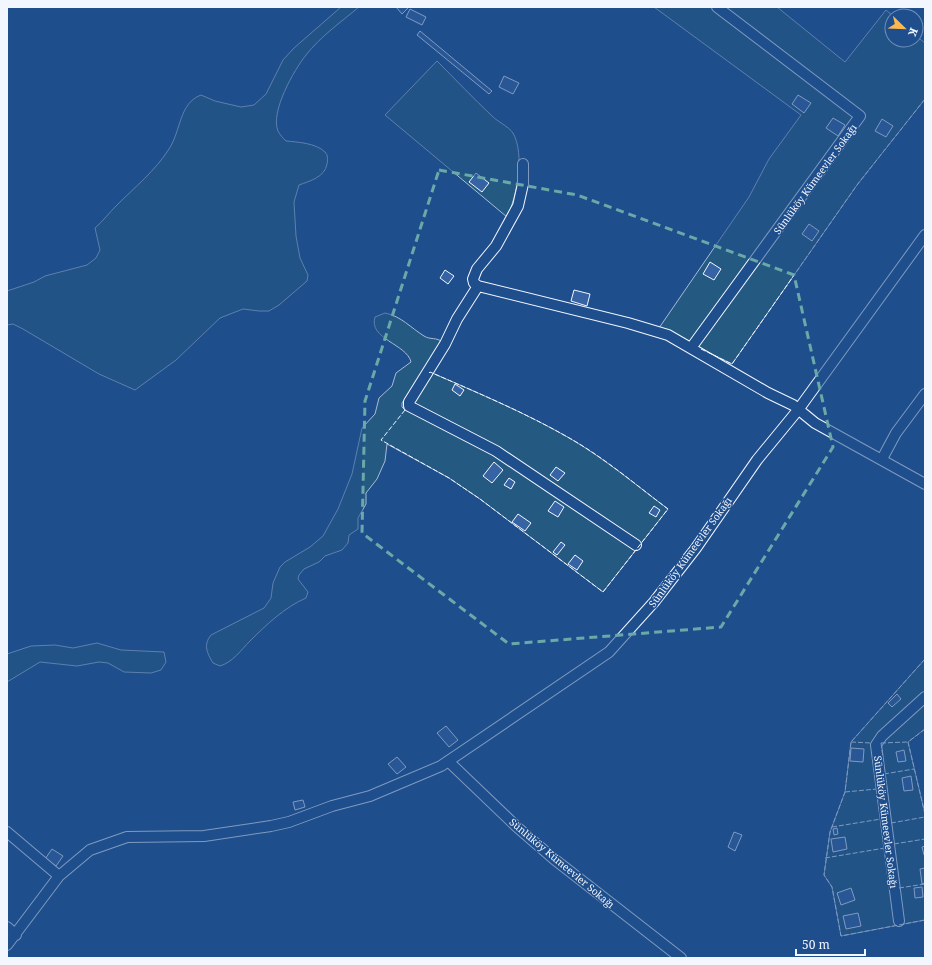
<svg xmlns="http://www.w3.org/2000/svg" width="932" height="965" font-family="'Noto Serif',serif">
<style>
.green{fill:#245a82;stroke:#a8bbd7}
.building{fill:#3563a3;stroke:#f2f6ff}
.lines{fill:none;stroke-linecap:round;stroke-linejoin:round}
.minor-casing{stroke:#f2f6ff;stroke-width:12}
.minor{stroke:#1f4e8c;stroke-width:10}
.fence{stroke:#f2f6ff;stroke-width:1;stroke-dasharray:5 2;stroke-linecap:butt}
.marked{fill:none;stroke:#6aa9a8;stroke-width:3;stroke-dasharray:8 5;stroke-linejoin:round}
.labels{text-anchor:middle;dominant-baseline:central;stroke-width:3;stroke-linejoin:round;paint-order:stroke}
.street-label{font-size:10px;fill:#f2f6ff;stroke:#1f4e8c}
</style>
<rect width="100%" height="100%" fill="#1f4e8c"/>
<path class="green" d="M 341,7 L 359,7 C 341,22 320,37 306,55 C 294,70 270,112 278,131 C 280,135 283,138 286,141 C 297,142 316,143 325,152 C 328,155 328,160 327,164 C 325,177 310,181 299,185 L 294,202 L 296,236 L 300,258 L 308,275 L 307,281 L 279,305 L 269,311 L 259,311 L 243,309 L 220,318 L 176,360 L 135,390 L 99,374 L 23,329 L 13,324 L 7,325 L 7,291 L 34,282 L 45,276 L 87,265 L 96,258 L 100,250 L 95,228 C 103,221 109,213 116,206 C 135,187 155,171 169,149 C 181,131 179,103 201,95 L 215,101 L 241,107 L 254,105 L 266,94 L 283,60 L 294,48 Z
M 654,7 L 777,7 L 845,62 L 886,10 L 893,16 L 892,40 L 916,40 L 916,36 L 925,43 L 925,99 L 857,185 L 732,364 L 659,328 L 749,197 L 769,159 L 801,115 Z
M 437,61 C 455,79 473,98 492,116 C 498,122 508,126 513,133 C 525,154 517,197 507,217 L 385,115 Z
M 385,313 C 401,316 411,328 424,336 C 430,340 437,337 442,342 L 429,364 L 402,403 L 402,407 L 405,410 L 430,372 C 478,393 526,413 571,439 C 605,459 636,485 668,509 L 603,592 L 480,499 L 449,478 L 387,444 L 385,461 L 377,479 L 366,493 L 366,504 L 358,518 L 358,529 L 349,535 L 348,543 L 342,550 L 325,556 L 319,562 L 304,569 L 299,575 L 298,579 L 308,592 L 306,598 C 285,607 266,625 250,641 C 241,650 233,662 220,666 L 213,663 C 207,653 203,645 211,635 L 264,608 L 271,598 L 273,583 L 280,567 L 285,562 L 310,547 L 323,536 L 338,509 L 352,474 L 362,428 L 375,414 L 379,398 L 392,386 L 396,373 L 411,362 C 407,344 368,339 375,317 Z
M 97,643 L 121,650 L 164,652 L 166,662 L 161,670 L 151,673 L 124,672 L 108,663 L 99,662 L 77,666 L 40,662 L 7,682 L 7,654 L 31,646 L 55,645 L 73,648 Z
M 925,659 L 925,729 L 908,742 L 925,814 L 925,920 L 841,936 L 832,887 L 824,875 L 830,832 L 845,792 L 851,742 Z"/>
<path class="building" d="M 396,7 L 406,7 L 408,8 L 402,14 Z
M 410,9 L 426,17 L 422,25 L 406,17 Z
M 420,31 L 492,91 L 489,94 L 417,35 Z
M 504,76 L 519,83 L 513,94 L 499,87 Z
M 798,95 L 811,103 L 804,113 L 792,104 Z
M 833,118 L 845,125 L 838,136 L 826,128 Z
M 882,119 L 893,126 L 886,137 L 875,131 Z
M 476,173 L 489,183 L 482,192 L 469,182 Z
M 809,224 L 819,231 L 812,241 L 802,234 Z
M 710,262 L 721,269 L 714,280 L 703,274 Z
M 445,270 L 454,276 L 448,284 L 440,278 Z
M 574,290 L 590,294 L 587,306 L 571,301 Z
M 455,384 L 464,390 L 460,396 L 452,390 Z
M 494,462 L 503,470 L 492,483 L 483,476 Z
M 556,467 L 565,473 L 558,481 L 550,475 Z
M 509,478 L 515,482 L 511,489 L 504,485 Z
M 555,501 L 564,507 L 558,517 L 548,511 Z
M 654,506 L 660,510 L 656,517 L 649,513 Z
M 518,514 L 531,523 L 525,531 L 512,522 Z
M 561,542 L 565,545 L 557,555 L 553,552 Z
M 575,555 L 583,561 L 577,570 L 568,564 Z
M 897,694 L 901,699 L 892,707 L 888,703 Z
M 446,726 L 458,740 L 449,747 L 437,733 Z
M 851,748 L 864,749 L 863,762 L 850,761 Z
M 904,750 L 906,761 L 898,762 L 896,752 Z
M 397,757 L 406,767 L 397,774 L 388,764 Z
M 911,776 L 913,790 L 904,791 L 902,778 Z
M 303,800 L 305,807 L 295,810 L 293,802 Z
M 837,828 L 838,834 L 834,835 L 833,829 Z
M 734,832 L 742,835 L 735,851 L 728,847 Z
M 845,837 L 847,849 L 833,852 L 831,839 Z
M 925,846 L 925,855 L 924,855 L 922,847 Z
M 52,849 L 63,856 L 56,866 L 45,859 Z
M 925,868 L 925,883 L 922,884 L 920,869 Z
M 922,887 L 923,897 L 915,898 L 914,888 Z
M 851,888 L 855,900 L 841,905 L 837,893 Z
M 858,913 L 861,926 L 846,929 L 843,916 Z"/>
<g class="lines">
<defs>
<path id="minor" d="M 523,164 L 523,184 L 518,206 L 496,246 L 477,269 L 473,279 L 474,283 L 478,286 L 628,323 L 668,335 L 768,393 L 793,405 L 815,423 L 925,484
M 478,286 L 457,319 L 445,344 L 409,402 L 409,406 L 496,451 L 636,545
M 691,348 L 860,116 L 717,7
M 882,459 L 896,433 L 925,394
M 448,761 L 517,827 L 554,859 L 681,958
M 7,832 L 59,876
M 899,921 L 876,745 L 882,736 L 925,697
M 7,927 L 16,935
M 7,945 L 59,876 L 90,850 L 127,837 L 204,836 L 271,826 L 289,822 L 332,806 L 370,796 L 441,766 L 609,652 L 654,602 L 696,548 L 757,460 L 798,410 L 925,235"/>
</defs>
<use href="#minor" class="minor-casing"/>
<use href="#minor" class="minor"/>
<path class="fence" d="M 701,349 L 732,364 L 857,185 L 925,99
M 405,410 L 381,440 L 449,478 L 480,499 L 603,592 L 668,509 C 636,485 606,459 571,439 C 526,413 478,393 430,372 L 429,373
M 925,659 L 851,742 L 845,792 L 830,832 L 824,875 L 832,887 L 841,936 L 925,920
M 925,729 L 908,742 L 925,814
M 851,742 L 871,743
M 881,743 L 883,757
M 881,743 L 908,742
M 884,774 L 914,769
M 845,792 L 877,789
M 891,823 L 925,817
M 832,827 L 881,819
M 894,844 L 925,839
M 825,858 L 885,848
M 899,888 L 925,884"/>
</g>
<path d="M0 0H932V965H0ZM 439,170 L 577,195 L 794,275 L 833,447 L 721,627 L 509,644 L 362,533 L 365,401 Z" fill="#1f4e8c" fill-opacity=".55" fill-rule="evenodd"/>
<path class="marked" d="M 439,170 L 577,195 L 794,275 L 833,447 L 721,627 L 509,644 L 362,533 L 365,401 Z"/>
<g class="labels">
<g class="street-label">
<text transform="translate(815 179) rotate(-54)">Sünlüköy Kümeevler Sokağı</text>
<text transform="translate(690 552) rotate(-54)">Sünlüköy Kümeevler Sokağı</text>
<text transform="translate(886 822) rotate(83)">Sünlüköy Kümeevler Sokağı</text>
<text transform="translate(562 863) rotate(40)">Sünlüköy Kümeevler Sokağı</text>
</g>
</g>
<rect width="932" height="965" fill="none" stroke="#f2f6ff" stroke-width="16"/>
<g transform="translate(904 28) rotate(113)"><circle r="19" fill="#1f4e8c" stroke="#7391ba"/>
<path d="M0-3L7 15L0 10L-7 15Z" fill="#ffb74d"/>
<text y="-6" font-size="11" font-weight="bold" text-anchor="middle" fill="#f2f6ff">K</text>
</g>
<path d="M796 949v6h69v-6" fill="none" stroke="#f2f6ff" stroke-width="2"/>
<text x="802" y="949" font-size="12" fill="#f2f6ff" stroke="#1f4e8c" stroke-width="3" paint-order="stroke">50 m</text>
</svg>
